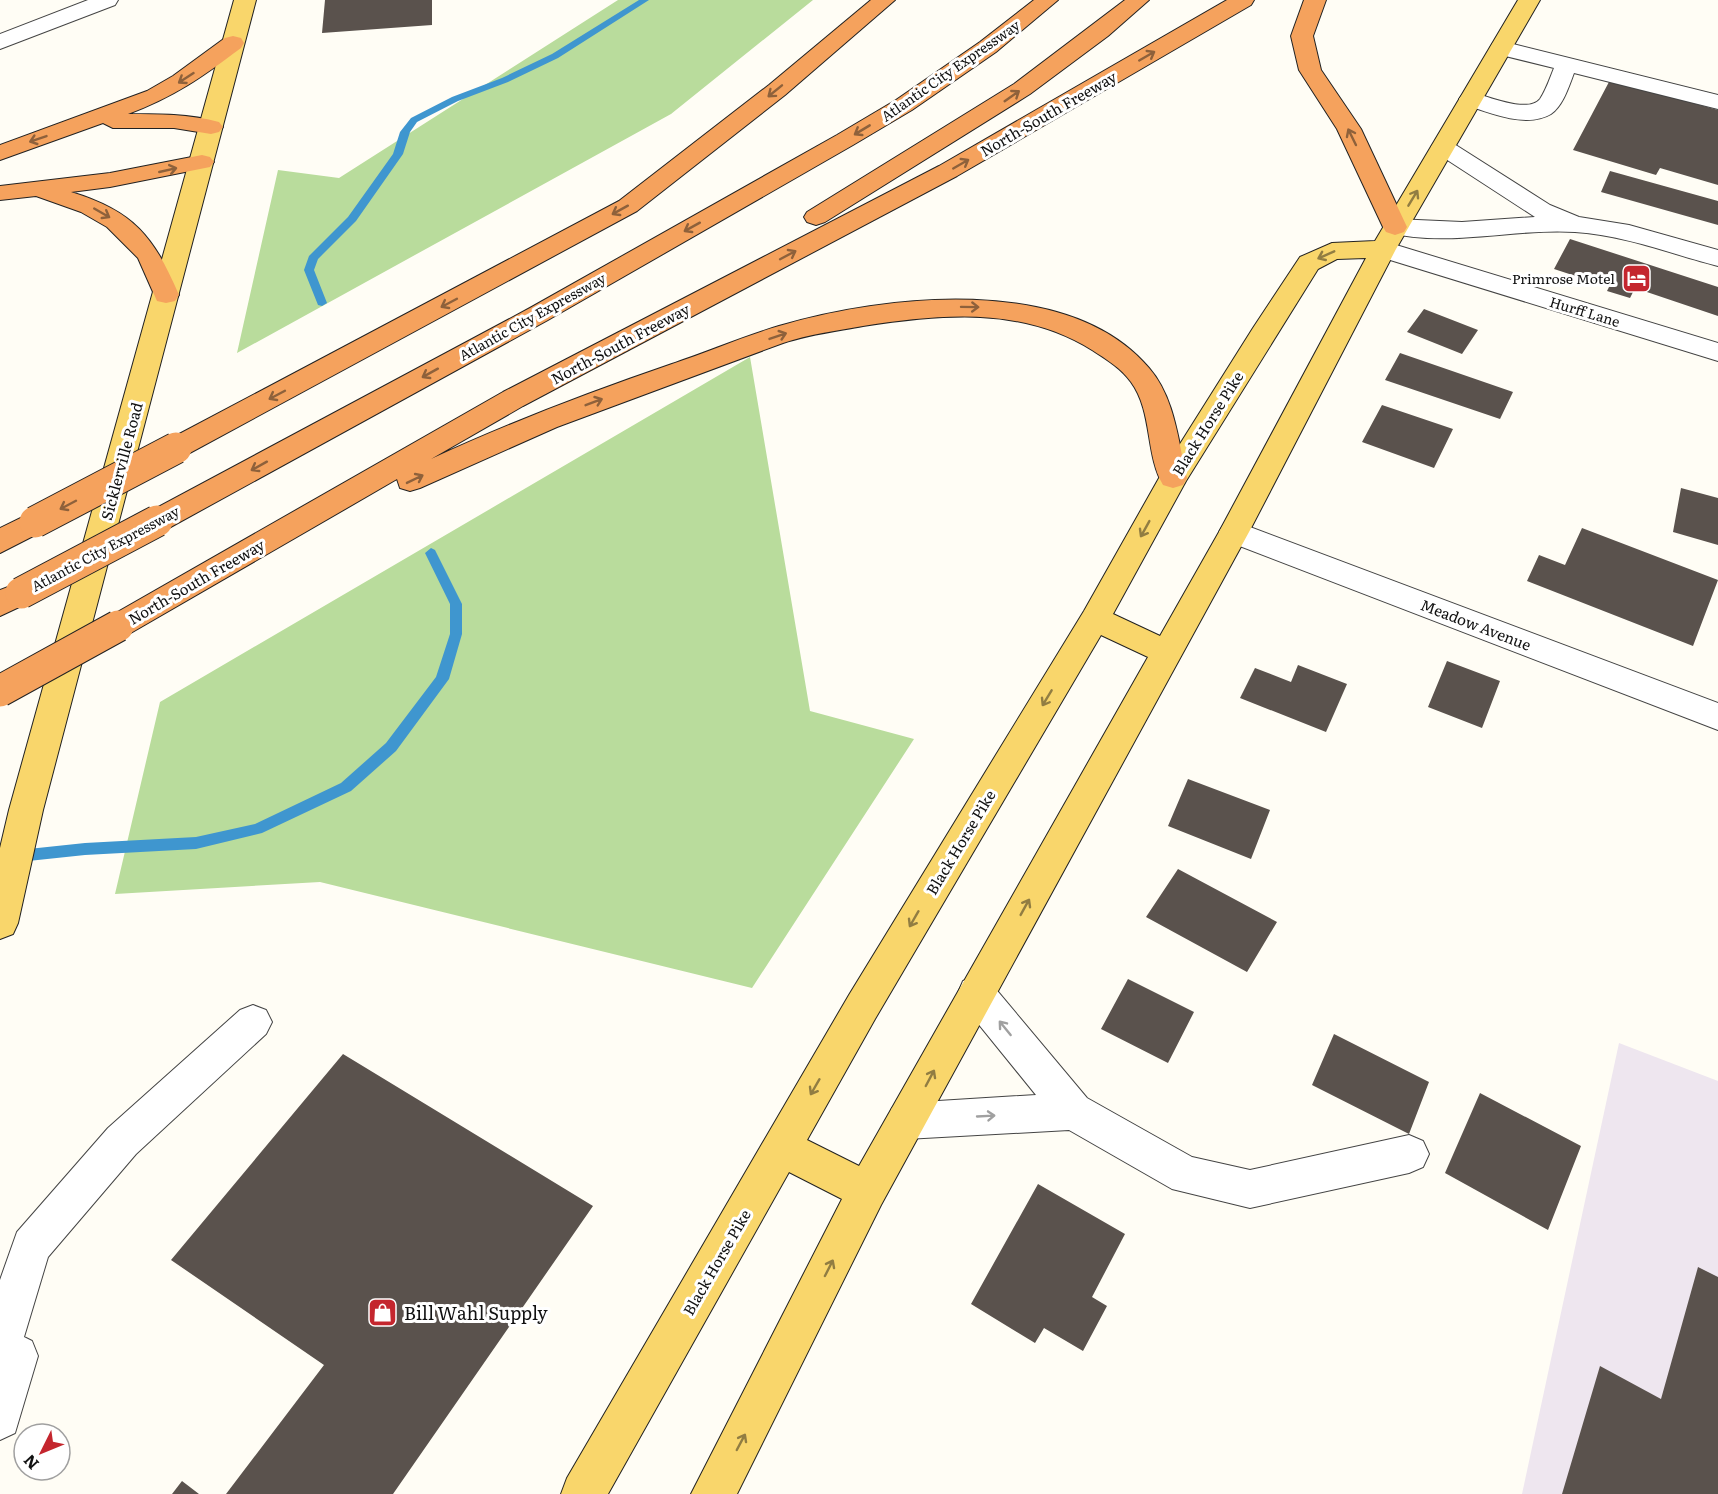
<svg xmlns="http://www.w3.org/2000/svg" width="1718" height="1494" font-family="Literata,serif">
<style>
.industrial{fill:#eee6ef}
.forest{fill:#b9dc9c}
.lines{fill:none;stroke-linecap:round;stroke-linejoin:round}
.stream{fill:#3f96cf;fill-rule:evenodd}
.building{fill:#5a524d}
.minor-casing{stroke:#444;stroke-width:2}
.major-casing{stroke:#222;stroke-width:2}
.highway-casing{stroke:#222;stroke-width:2}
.minor{fill:#fff;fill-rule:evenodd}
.major{fill:#f9d66b;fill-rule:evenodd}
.highway{fill:#f5a25d;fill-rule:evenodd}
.highway-bridge-casing{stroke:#222;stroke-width:33;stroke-linecap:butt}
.highway-bridge{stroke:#f5a25d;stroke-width:31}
.oneway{stroke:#8e613b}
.oneway2{stroke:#917d42}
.oneway3{stroke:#a0a0a0}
.labels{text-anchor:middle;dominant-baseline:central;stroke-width:6;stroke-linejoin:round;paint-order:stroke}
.far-street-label{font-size:14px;fill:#111;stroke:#fff}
.far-poi-label{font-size:14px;fill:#111;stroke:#fff;text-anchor:end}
.street-label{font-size:15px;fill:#111;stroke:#fff}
.near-poi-label{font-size:18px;fill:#111;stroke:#fff;text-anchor:start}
</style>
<rect width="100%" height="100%" fill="#fffdf5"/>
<path class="industrial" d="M 1619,1043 L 1718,1081 L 1718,1494 L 1522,1494 Z"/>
<path class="forest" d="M 618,0 L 813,0 L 671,114 L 237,353 L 278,170 L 339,178 Z
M 750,357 L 810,711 L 914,739 L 752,988 L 320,882 L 115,894 L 160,702 Z"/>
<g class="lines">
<path class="stream" d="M 639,0 L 649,0 L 558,58 L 508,82 L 458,101 L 417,122 L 410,132 L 403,154 L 356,221 L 318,259 L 314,270 L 327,303 L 322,306 L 318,305 L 304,270 L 309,256 L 348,217 L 393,154 L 400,132 L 411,118 L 452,97 L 502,78 L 552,54 Z
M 431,548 L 435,550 L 462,604 L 462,634 L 449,679 L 396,751 L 351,791 L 262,833 L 196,849 L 85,855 L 0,864 L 0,852 L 85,843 L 196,837 L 255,824 L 341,783 L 386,743 L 436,677 L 450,634 L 450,604 L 425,553 Z"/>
</g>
<path class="building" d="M 325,0 L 432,0 L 432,25 L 322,33 Z
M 1610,80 L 1718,110 L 1718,185 L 1660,168 L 1656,175 L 1573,150 Z
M 1610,171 L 1718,201 L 1718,225 L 1601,192 Z
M 1570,239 L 1718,287 L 1718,316 L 1635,288 L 1630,298 L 1607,291 L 1609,287 L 1554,269 Z
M 1424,309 L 1478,330 L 1462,354 L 1407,332 Z
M 1400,353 L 1513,392 L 1500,419 L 1385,380 Z
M 1382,405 L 1453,429 L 1434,468 L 1362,442 Z
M 1681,488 L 1718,498 L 1718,545 L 1673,532 Z
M 1582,528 L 1718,580 L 1693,646 L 1527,581 L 1539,555 L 1565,565 Z
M 1447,661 L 1500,681 L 1482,728 L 1428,707 Z
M 1298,665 L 1347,684 L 1326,732 L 1240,698 L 1255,668 L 1291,682 Z
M 1188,779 L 1270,810 L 1251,859 L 1168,826 Z
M 1178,869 L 1277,922 L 1247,972 L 1146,917 Z
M 1128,979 L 1194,1012 L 1168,1063 L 1101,1029 Z
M 1334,1034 L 1429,1082 L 1409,1134 L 1312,1085 Z
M 343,1054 L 593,1206 L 393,1494 L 226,1494 L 324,1365 L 171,1260 Z
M 1480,1093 L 1581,1146 L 1548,1230 L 1445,1173 Z
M 1038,1184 L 1125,1234 L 1092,1297 L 1107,1306 L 1083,1351 L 1044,1328 L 1035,1343 L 971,1304 Z
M 1698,1267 L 1718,1277 L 1718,1494 L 1562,1494 L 1600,1366 L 1661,1399 Z
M 182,1481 L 199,1494 L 172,1494 Z"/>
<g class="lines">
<defs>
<path id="minor" d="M 88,0 L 118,0 L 115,5 L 0,49 L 0,34 Z
M 1501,41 L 1718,95 L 1718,109 L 1574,73 C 1569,86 1563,106 1551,114 C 1526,129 1488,112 1463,104 L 1459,99 L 1463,94 L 1471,92 C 1487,96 1528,114 1540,99 C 1546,90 1550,78 1554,68 L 1493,53 L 1490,48 L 1493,43 Z
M 1443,140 L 1451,142 L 1550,205 L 1579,217 L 1629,225 L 1718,250 L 1718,266 C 1671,254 1624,235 1575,232 C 1512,228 1448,248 1386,232 L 1383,227 L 1386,222 L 1395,219 L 1462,222 L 1535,217 L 1435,152 L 1431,147 L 1435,142 Z
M 1383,241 L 1718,343 L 1718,361 L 1374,255 L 1370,249 L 1374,243 Z
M 1234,521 L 1718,703 L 1718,730 L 1224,540 L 1219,532 L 1224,524 Z
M 976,976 L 989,981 L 1087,1098 L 1192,1157 L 1250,1170 L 1409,1135 L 1423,1141 L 1429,1154 L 1423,1167 L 1409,1173 L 1250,1208 L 1172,1189 L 1069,1130 L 906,1139 L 892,1134 L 887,1121 L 892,1108 L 906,1103 L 1036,1095 L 963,1005 L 958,993 L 963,981 Z
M 253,1005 L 266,1010 L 272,1022 L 266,1034 L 136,1154 L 48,1257 L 24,1337 L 32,1341 L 38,1356 L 15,1433 L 0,1440 L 0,1280 L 17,1232 L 108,1128 L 240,1010 Z"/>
<path id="major" d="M 234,0 L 256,0 L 43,810 L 18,923 L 13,934 L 0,939 L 0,848 L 9,810 Z
M 1518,0 L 1540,0 L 1396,249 L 1249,532 L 881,1205 L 737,1494 L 691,1494 L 842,1199 L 789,1172 L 608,1494 L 561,1494 L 567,1478 L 849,995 L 1084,611 L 1163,471 L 1253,328 L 1300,257 L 1332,243 L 1375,241 ZM 1366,258 L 1219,532 L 1160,636 L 1113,614 L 1186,481 L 1318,269 L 1337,259 ZM 1101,635 L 1148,657 L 859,1166 L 807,1140 L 875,1019 Z"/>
<path id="highway" d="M 871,0 L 895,0 L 785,95 L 637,211 L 186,455 L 176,458 L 166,455 L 162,448 L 166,441 L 619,201 L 769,85 Z
M 1034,0 L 1058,0 L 996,52 L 912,110 L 853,145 L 548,320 L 167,529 L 157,532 L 147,529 L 142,521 L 147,513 L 530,308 L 837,135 L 896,100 L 980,42 Z
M 1125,0 L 1149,0 L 1108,36 L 1030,94 L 825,222 L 816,225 L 807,222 L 804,217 L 807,212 L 1014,84 Z
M 1227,0 L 1254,0 L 1251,5 L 957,176 L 523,406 L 431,459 C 509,423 590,392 672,364 C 708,352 742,337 779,326 C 883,295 1069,273 1149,368 C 1175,398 1178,441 1187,478 L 1183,485 L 1173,488 L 1163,485 C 1145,454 1153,412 1131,382 C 1121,368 1106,359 1092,350 C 1022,306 941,314 863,326 C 836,331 809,334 783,343 L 557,427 L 420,488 L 410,491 L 400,488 L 397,479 L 129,634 L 118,638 L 107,634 L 102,626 L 107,618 L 503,392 L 939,166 Z
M 1304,0 L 1326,0 L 1313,36 L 1321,70 L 1361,129 L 1407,227 L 1404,232 L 1395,235 L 1386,232 L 1383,227 L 1337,129 L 1299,70 L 1291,36 Z
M 233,36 L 241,38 L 244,43 L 241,48 C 202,77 174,97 128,114 C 159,114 189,114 219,122 L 223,127 L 219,132 L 211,134 L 174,128 L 113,128 L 103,123 L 0,160 L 0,145 L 147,91 L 173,76 L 225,38 Z
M 202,155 L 210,157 L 214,162 L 210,167 L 110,187 L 71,192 C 134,211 154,237 179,295 L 175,301 L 166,303 L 157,301 L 138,258 L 107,227 L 81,212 L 36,196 L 0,200 L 0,186 L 110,173 Z
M 35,511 L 45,514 L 50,522 L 45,530 L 0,553 L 0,528 Z
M 21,582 L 32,585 L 36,593 L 32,601 L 0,616 L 0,590 Z"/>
</defs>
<use href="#minor" class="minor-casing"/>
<use href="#major" class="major-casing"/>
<use href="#highway" class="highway-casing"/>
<use href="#minor" class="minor"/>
<use href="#major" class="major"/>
<use href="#highway" class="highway"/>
<defs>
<path id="highway-bridge" d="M 35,522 L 176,448
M 21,593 L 157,521
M 0,691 L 118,626"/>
</defs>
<use href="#highway-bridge" class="highway-bridge-casing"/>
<use href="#highway-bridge" class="highway-bridge"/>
</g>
<defs><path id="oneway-shaft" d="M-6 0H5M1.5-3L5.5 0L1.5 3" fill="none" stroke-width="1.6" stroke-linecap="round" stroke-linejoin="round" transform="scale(1.5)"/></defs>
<g class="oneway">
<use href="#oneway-shaft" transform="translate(1147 56) rotate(-30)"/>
<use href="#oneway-shaft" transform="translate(186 78) rotate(147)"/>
<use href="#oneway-shaft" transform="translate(775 91) rotate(141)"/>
<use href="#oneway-shaft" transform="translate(1012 96) rotate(-35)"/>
<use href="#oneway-shaft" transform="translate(862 130) rotate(149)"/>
<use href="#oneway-shaft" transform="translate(1352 137) rotate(-116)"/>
<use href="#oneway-shaft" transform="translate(38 139) rotate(161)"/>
<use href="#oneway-shaft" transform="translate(961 164) rotate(-30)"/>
<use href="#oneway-shaft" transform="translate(168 170) rotate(-13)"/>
<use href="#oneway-shaft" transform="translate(620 210) rotate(151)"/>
<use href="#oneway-shaft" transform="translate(102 213) rotate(30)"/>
<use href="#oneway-shaft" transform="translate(692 227) rotate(151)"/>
<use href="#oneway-shaft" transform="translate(788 255) rotate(-28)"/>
<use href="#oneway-shaft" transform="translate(449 303) rotate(152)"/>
<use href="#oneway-shaft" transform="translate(970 307) rotate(1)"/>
<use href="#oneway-shaft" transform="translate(778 336) rotate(-19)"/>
<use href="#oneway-shaft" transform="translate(430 373) rotate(151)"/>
<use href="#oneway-shaft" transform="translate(277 395) rotate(152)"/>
<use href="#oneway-shaft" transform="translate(594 402) rotate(-21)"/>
<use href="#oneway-shaft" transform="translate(259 466) rotate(151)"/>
<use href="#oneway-shaft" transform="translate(415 479) rotate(-26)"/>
<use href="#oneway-shaft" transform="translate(68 505) rotate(152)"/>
</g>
<g class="oneway2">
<use href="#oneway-shaft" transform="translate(1413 198) rotate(-59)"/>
<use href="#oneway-shaft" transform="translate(1326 255) rotate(156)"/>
<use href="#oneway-shaft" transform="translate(1145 529) rotate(119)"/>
<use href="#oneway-shaft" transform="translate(1047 698) rotate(121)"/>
<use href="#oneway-shaft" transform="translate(1025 907) rotate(-61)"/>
<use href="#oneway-shaft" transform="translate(914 919) rotate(120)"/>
<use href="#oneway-shaft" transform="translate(930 1078) rotate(-62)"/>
<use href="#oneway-shaft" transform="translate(815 1087) rotate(120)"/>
<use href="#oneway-shaft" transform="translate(829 1268) rotate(-63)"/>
<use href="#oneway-shaft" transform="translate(741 1442) rotate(-62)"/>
</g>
<g class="oneway3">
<use href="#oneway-shaft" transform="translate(1005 1028) rotate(-129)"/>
<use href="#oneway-shaft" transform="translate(986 1116) rotate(-3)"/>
</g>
<defs>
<symbol id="hotel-square" viewBox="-11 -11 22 22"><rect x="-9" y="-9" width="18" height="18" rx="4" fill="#c4262e" stroke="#fff"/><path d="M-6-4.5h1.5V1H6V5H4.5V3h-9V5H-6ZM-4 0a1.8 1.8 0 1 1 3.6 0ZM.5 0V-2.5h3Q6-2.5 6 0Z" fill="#fff"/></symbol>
<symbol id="shop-square" viewBox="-11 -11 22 22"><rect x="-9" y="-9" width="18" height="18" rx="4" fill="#c4262e" stroke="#fff"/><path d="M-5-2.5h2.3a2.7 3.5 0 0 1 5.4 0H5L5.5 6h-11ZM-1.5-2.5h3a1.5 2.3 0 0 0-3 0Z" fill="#fff"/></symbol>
</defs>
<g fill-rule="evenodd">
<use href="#hotel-square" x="1620" y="262" width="33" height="33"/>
<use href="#shop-square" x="366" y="1296" width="33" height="33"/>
</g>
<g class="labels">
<g class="far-street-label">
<text transform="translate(950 70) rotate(-35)">Atlantic City Expressway</text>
<text transform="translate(1585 311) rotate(17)">Hurff Lane</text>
<text transform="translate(532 316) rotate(-29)">Atlantic City Expressway</text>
<text transform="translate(105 548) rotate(-28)">Atlantic City Expressway</text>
</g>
<g class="far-poi-label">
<text x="1615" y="278">Primrose Motel</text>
</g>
<g class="street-label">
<text transform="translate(1048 113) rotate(-30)">North-South Freeway</text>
<text transform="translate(620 343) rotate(-28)">North-South Freeway</text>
<text transform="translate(1207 423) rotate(-58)">Black Horse Pike</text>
<text transform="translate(121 461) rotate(-75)">Sicklerville Road</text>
<text transform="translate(196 581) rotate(-30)">North-South Freeway</text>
<text transform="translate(1476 624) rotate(21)">Meadow Avenue</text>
<text transform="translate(960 842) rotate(-59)">Black Horse Pike</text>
<text transform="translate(716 1262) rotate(-60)">Black Horse Pike</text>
</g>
<g class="near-poi-label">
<text x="404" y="1312">Bill Wahl Supply</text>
</g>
</g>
<g transform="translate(42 1452) rotate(227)"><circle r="28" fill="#ffffff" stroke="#a0a0a0" stroke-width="1.5"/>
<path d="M0-4.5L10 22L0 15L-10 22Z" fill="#c4262e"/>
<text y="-9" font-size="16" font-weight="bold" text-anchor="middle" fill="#111111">N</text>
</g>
</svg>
